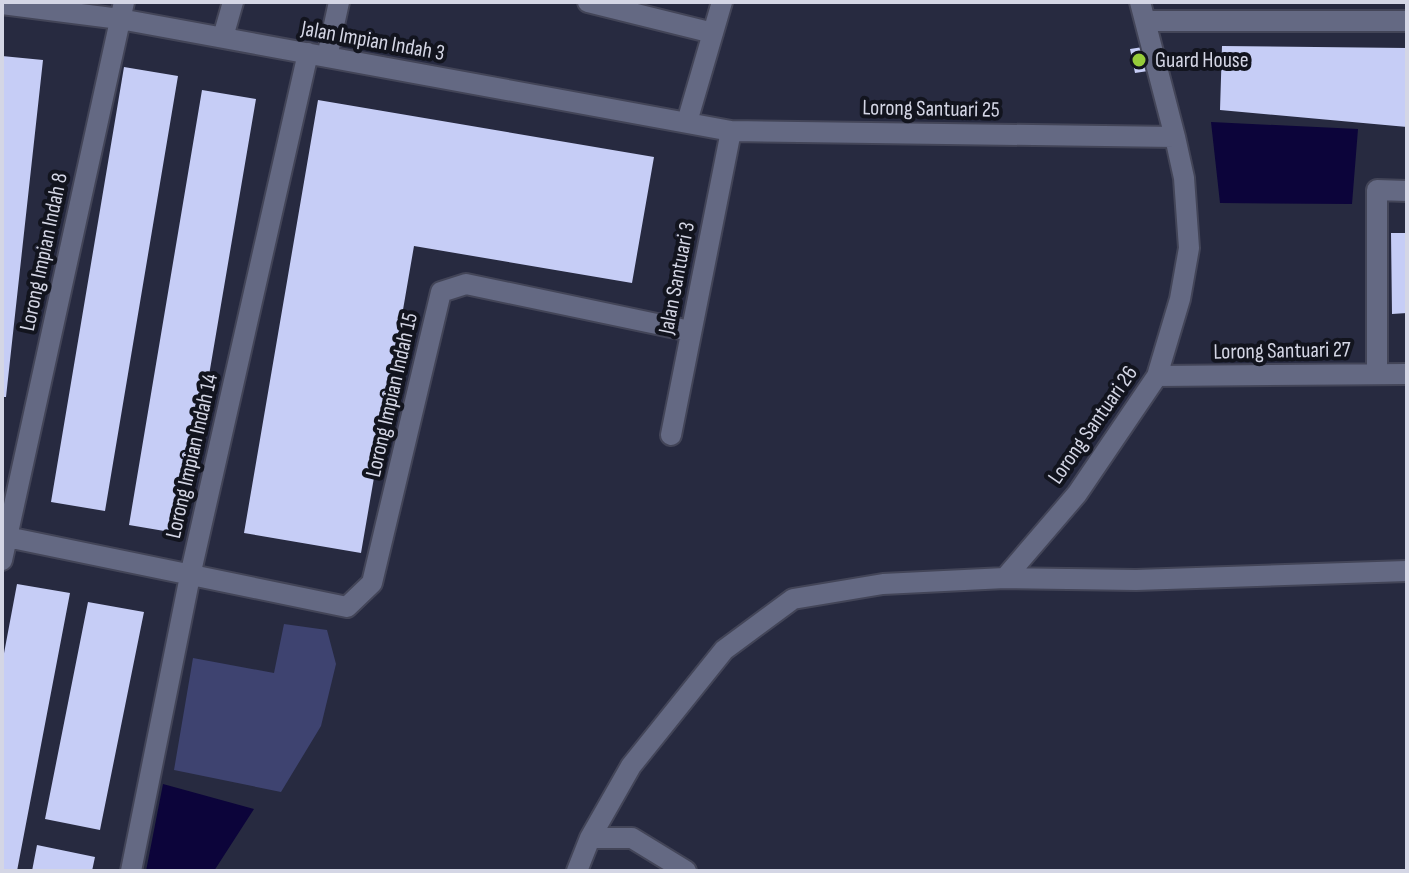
<svg xmlns="http://www.w3.org/2000/svg" width="1409" height="873" font-family="'Sofia Sans Condensed',sans-serif">
<style>
.green{fill:#3e4370}
.water{fill:#0c043a}
.building{fill:#c6cdf6}
.lines{fill:none;stroke-linecap:round;stroke-linejoin:round}
.minor-casing{stroke:#434558;stroke-width:24}
.minor{stroke:#646983;stroke-width:20}
.poi-dot{fill:#96cc3a;stroke:#12141e;stroke-width:3}
.labels{text-anchor:middle;dominant-baseline:central;stroke-width:8;stroke-linejoin:round;paint-order:stroke}
.street-label{font-size:22px;fill:#d4d6e5;stroke:#12141e}
.poi-label{font-size:22px;fill:#d4d6e5;stroke:#12141e;text-anchor:start}
</style>
<rect width="100%" height="100%" fill="#272a40"/>
<path class="green" d="M 284,624 L 327,630 L 336,664 L 321,726 L 281,792 L 174,770 L 193,658 L 274,673 Z"/>
<path class="water" d="M 1211,122 L 1358,129 L 1352,204 L 1220,203 Z
M 163,784 L 254,809 L 214,871 L 146,871 Z"/>
<path class="building" d="M 1222,46 L 1407,48 L 1407,127 L 1220,110 Z
M 1143,47 L 1148,71 L 1135,73 L 1130,49 Z
M 2,56 L 43,60 L 6,397 L 2,397 Z
M 124,67 L 178,76 L 105,511 L 51,502 Z
M 202,90 L 256,99 L 182,534 L 129,525 Z
M 318,100 L 654,157 L 632,283 L 414,246 L 361,553 L 244,533 Z
M 1391,233 L 1407,233 L 1407,313 L 1392,314 Z
M 17,584 L 70,593 L 17,871 L 2,871 L 2,664 Z
M 88,602 L 144,612 L 100,830 L 45,819 Z
M 37,845 L 95,857 L 92,871 L 32,871 Z"/>
<g class="lines">
<defs>
<path id="minor" d="M 588,2 L 713,33
M 2,4 L 120,19 L 731,131 L 1175,137
M 1145,21 L 1407,21
M 223,37 L 233,2
M 327,57 L 339,2
M 687,122 L 722,2
M 1377,374 L 1377,190 L 1407,191
M 1157,376 L 1407,374
M 671,435 L 731,131
M 7,537 L 347,607 L 372,583 L 441,292 L 466,284 L 690,331
M 2,560 L 124,2
M 1005,578 L 1077,494 L 1157,376 L 1180,299 L 1189,248 L 1184,178 L 1175,137 L 1140,2
M 590,838 L 632,838 L 686,871
M 131,871 L 190,576 L 308,53
M 577,871 L 590,838 L 631,766 L 724,650 L 793,599 L 883,584 L 1005,578 L 1136,580 L 1407,571"/>
</defs>
<use href="#minor" class="minor-casing"/>
<use href="#minor" class="minor"/>
</g>
<circle class="poi-dot" cx="1139" cy="60" r="8"/>
<g class="labels">
<g class="street-label">
<text transform="translate(373 41) rotate(10)">Jalan Impian Indah 3</text>
<text transform="translate(931 109) rotate(1)">Lorong Santuari 25</text>
<text transform="translate(44 252) rotate(-78)">Lorong Impian Indah 8</text>
<text transform="translate(677 278) rotate(-79)">Jalan Santuari 3</text>
<text transform="translate(1282 351) rotate(-1)">Lorong Santuari 27</text>
<text transform="translate(392 395) rotate(-77)">Lorong Impian Indah 15</text>
<text transform="translate(1093 425) rotate(-55)">Lorong Santuari 26</text>
<text transform="translate(192 456) rotate(-77)">Lorong Impian Indah 14</text>
</g>
<g class="poi-label">
<text x="1155" y="60">Guard House</text>
</g>
</g>
<rect width="1409" height="873" fill="none" stroke="#d4d6e5" stroke-width="8"/>
</svg>
